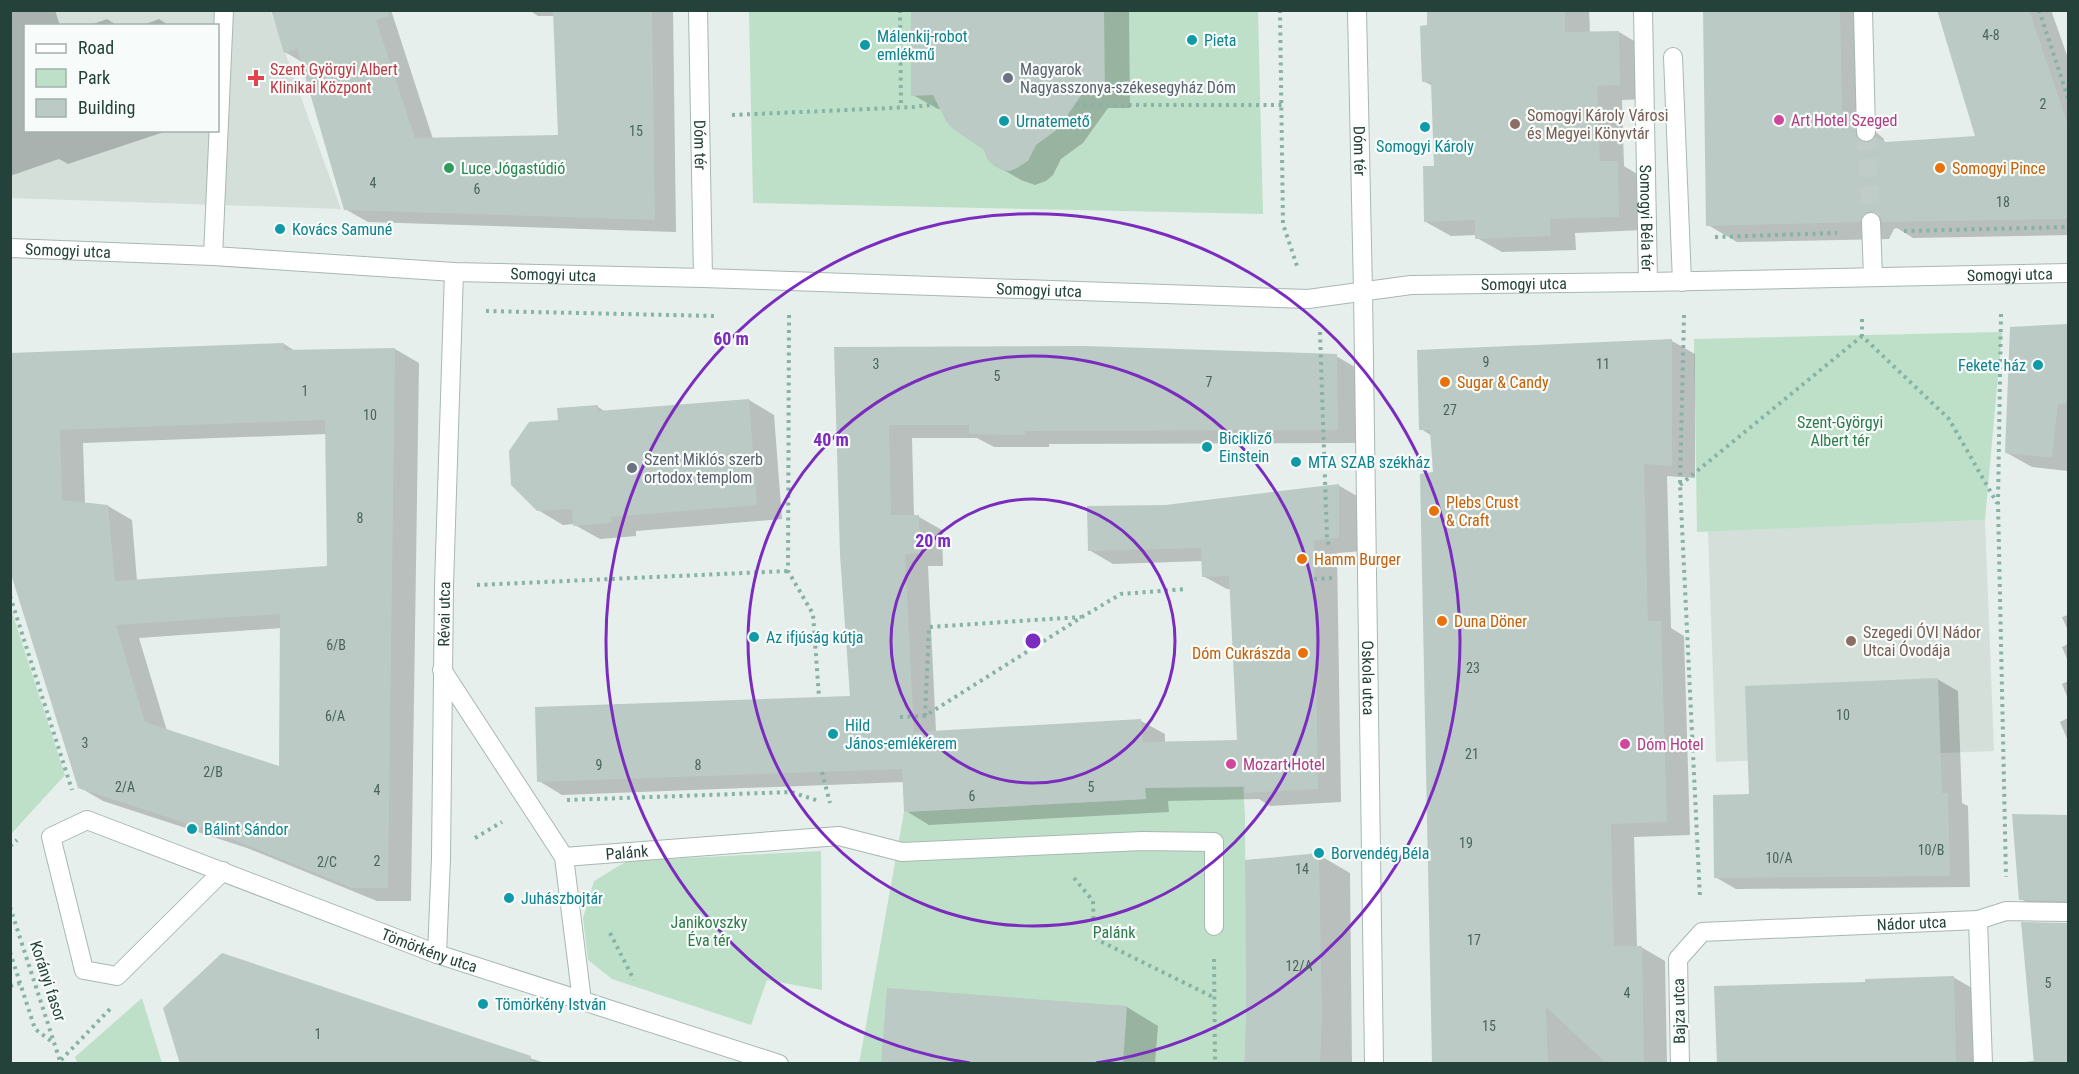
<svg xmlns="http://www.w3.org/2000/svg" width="2079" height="1074" font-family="'Roboto Condensed',sans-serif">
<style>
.built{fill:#d4dfda;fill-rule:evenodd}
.green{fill:#bfe0c8}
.shadow{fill:#0003;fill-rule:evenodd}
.building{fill:#bbcac4;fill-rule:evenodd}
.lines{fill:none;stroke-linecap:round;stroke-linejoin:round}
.minor-tunnel{stroke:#bfccc8;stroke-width:18;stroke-dasharray:18 9;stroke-linecap:butt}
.minor-casing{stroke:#a8b8b2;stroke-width:20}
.path{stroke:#86b3a5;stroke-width:4;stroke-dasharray:3 4.5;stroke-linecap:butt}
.minor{stroke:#fff;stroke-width:18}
.ring{fill:none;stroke:#7b2cbf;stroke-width:3}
.culture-dot{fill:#0f9aa8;stroke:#f7fbf9;stroke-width:2}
.health-dot{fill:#e0444e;stroke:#f7fbf9;stroke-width:2}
.worship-dot{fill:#6b7280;stroke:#f7fbf9;stroke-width:2}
.hotel-dot{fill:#d1479c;stroke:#f7fbf9;stroke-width:2}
.education-dot{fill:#8d6e63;stroke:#f7fbf9;stroke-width:2}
.leisure-dot{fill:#2e9e5b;stroke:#f7fbf9;stroke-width:2}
.food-dot{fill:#e8710a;stroke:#f7fbf9;stroke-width:2}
.labels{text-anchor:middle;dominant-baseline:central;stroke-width:4.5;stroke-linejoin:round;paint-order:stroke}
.number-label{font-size:14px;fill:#4a645c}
.culture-label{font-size:16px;fill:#0d838f;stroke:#f7fbf9;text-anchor:start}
.health-label{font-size:16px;fill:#be3a42;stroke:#f7fbf9;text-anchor:start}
.worship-label{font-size:16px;fill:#5b616d;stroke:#f7fbf9;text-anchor:start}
.education-label{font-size:16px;fill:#785e54;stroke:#f7fbf9;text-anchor:start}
.hotel-label{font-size:16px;fill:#b23c85;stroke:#f7fbf9;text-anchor:start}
.street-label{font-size:16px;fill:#24423a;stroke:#f7fbf9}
.leisure-label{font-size:16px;fill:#27864d;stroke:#f7fbf9;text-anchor:start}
.food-label{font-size:16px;fill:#c56008;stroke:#f7fbf9;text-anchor:start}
.park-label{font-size:16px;fill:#2d7a4b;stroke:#f7fbf9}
.centre{fill:#7b2cbf;stroke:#f7fbf9;stroke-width:3}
.ring-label{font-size:18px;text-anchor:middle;font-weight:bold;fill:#7b2cbf;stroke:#f7fbf9;stroke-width:4.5;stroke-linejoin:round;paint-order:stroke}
</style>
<rect width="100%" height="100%" fill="#e6efeb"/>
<path class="built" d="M 270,10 L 341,209 L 11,198 L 11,11 ZM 26,26 L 218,26 L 218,130 L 26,130 Z
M 1985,520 L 1994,751 L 1716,762 L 1708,531 Z"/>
<path class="green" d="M 749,11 L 1258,11 L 1263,214 L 753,203 Z
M 2002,332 L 1985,520 L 1697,532 L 1694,339 Z
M 11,609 L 65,775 L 11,834 L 10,834 Z
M 1243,787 L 1245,814 L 1246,1013 L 1244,1063 L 859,1064 L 904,812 L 1146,799 L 1145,788 Z
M 821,851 L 822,990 L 767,980 L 751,1025 L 612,979 L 588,960 L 583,918 L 594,881 L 627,861 Z
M 142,998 L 162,1063 L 77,1063 L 75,1057 Z"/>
<path class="shadow" d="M 10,10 L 55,10 L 60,26 L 26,26 L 26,130 L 170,130 L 68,164 L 59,159 L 10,176 Z
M 273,10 L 391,10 L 433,139 L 560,137 L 555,16 L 538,16 L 529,10 L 673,10 L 676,232 L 368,222 L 345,209 L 302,62 L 285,52 Z
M 913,10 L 1129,10 L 1130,108 L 1108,108 L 1083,143 L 1061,159 L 1053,175 L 1046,181 L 1035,185 L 1021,180 L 995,165 L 985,149 L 942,109 L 938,109 L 913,95 Z
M 1428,10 L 1589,10 L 1590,33 L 1619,32 L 1644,47 L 1645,99 L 1622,100 L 1624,166 L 1642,177 L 1644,230 L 1575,233 L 1576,250 L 1502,252 L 1477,238 L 1477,235 L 1451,236 L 1426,222 L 1435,167 L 1433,86 L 1423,81 L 1429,27 Z
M 1704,10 L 1868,10 L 1871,128 L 1884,139 L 1884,143 L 1977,137 L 1938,10 L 2051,10 L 2068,58 L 2068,235 L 1913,238 L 1897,228 L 1894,229 L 1889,239 L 1737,242 L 1708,225 Z
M 107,19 L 118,26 L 88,26 Z
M 159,19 L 170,26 L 141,26 Z
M 2066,326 L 2068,327 L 2068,471 L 2032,467 L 2007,453 Z
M 1672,341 L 1695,354 L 1695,478 L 1667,476 L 1671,628 L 1684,636 L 1690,835 L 1634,837 L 1637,947 L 1641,947 L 1665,961 L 1667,1064 L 1434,1064 L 1435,474 L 1432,436 L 1421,429 L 1419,351 Z
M 284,344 L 295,351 L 395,349 L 419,363 L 411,901 L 377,901 L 247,848 L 103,801 L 79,787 L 10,354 ZM 327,434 L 328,567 L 137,581 L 132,520 L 108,506 L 85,504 L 83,443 ZM 282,628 L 280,768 L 167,731 L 139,638 Z
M 836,348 L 1336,356 L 1360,370 L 1361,443 L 1049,444 L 1049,447 L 994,447 L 977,438 L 912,438 L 914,517 L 919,517 L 942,530 L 943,566 L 928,566 L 936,732 L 1141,721 L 1165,734 L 1165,743 L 1238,742 L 1232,589 L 1227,589 L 1203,576 L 1203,561 L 1113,564 L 1089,550 L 1165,506 L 1338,485 L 1362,499 L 1363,551 L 1337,553 L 1341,802 L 1270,806 L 1259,799 L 1168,801 L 1169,812 L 929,825 L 906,811 L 904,782 L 562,795 L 539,781 L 852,697 Z
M 749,400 L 774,415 L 782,519 L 636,531 L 636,536 L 600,539 L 573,524 L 563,525 L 538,510 L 560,422 L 559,409 L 598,407 L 606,412 Z
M 2068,615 L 2068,631 L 2062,617 Z
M 2068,644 L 2068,661 L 2062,647 Z
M 1937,679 L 1958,691 L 1962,803 L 1968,806 L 1970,887 L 1736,889 L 1715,877 L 1750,796 Z
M 2068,681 L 2068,699 L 2062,684 Z
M 2068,718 L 2068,741 L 2060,722 Z
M 2013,816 L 2068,817 L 2068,913 L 2045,913 L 2021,899 Z
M 1319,855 L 1350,873 L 1352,1064 L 1246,1064 Z
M 2023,924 L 2068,925 L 2068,1064 L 2010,1064 L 2035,1061 Z
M 222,955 L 548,1064 L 181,1064 Z
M 1953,977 L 1977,991 L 1980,1064 L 1718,1064 L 1867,983 Z
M 1127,1007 L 1158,1026 L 1155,1064 L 883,1064 Z"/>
<path class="building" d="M 271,10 L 388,10 L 389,16 L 376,20 L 415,138 L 558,135 L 553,10 L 652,10 L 655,220 L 344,210 L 297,49 L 284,53 Z
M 911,10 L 1104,10 L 1105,94 L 1082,94 L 1058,129 L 1036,145 L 1028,161 L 1015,169 L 1009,171 L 1002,170 L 994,166 L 987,159 L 984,150 L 953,129 L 946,121 L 933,95 L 911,96 Z
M 1427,10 L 1565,10 L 1565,32 L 1619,31 L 1620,85 L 1597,86 L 1600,161 L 1618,161 L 1619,217 L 1550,219 L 1551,236 L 1475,239 L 1475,220 L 1424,222 L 1423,166 L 1434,166 L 1431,82 L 1422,82 L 1420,26 L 1427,25 Z
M 1703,10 L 1840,10 L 1842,109 L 1854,121 L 1857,138 L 1866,143 L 1872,141 L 1876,137 L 1886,142 L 1975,136 L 1937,10 L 2029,10 L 2068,125 L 2068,219 L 1882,222 L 1880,216 L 1871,211 L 1865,213 L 1860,222 L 1706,226 Z
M 2068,324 L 2068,403 L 2058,404 L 2052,458 L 2005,453 L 2010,327 Z
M 1672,339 L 1672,466 L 1644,464 L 1648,621 L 1661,621 L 1667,822 L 1611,824 L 1614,946 L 1642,946 L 1644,1064 L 1607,1064 L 1546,1007 L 1548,1064 L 1432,1064 L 1420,474 L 1433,472 L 1430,430 L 1419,430 L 1417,350 Z
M 284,343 L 284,350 L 395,348 L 388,888 L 352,888 L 222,835 L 78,788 L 10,571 L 10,353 ZM 325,420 L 327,566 L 115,581 L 108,505 L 62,500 L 60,430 ZM 280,614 L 279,766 L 145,722 L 116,625 Z
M 1085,346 L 1337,354 L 1338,430 L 1025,431 L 1025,435 L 969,434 L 969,425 L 889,425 L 891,515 L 919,515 L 920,553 L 905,554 L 914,732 L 1141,719 L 1143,742 L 1237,740 L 1229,576 L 1202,577 L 1201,548 L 1088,551 L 1087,506 L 1165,505 L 1339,484 L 1339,538 L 1314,540 L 1318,789 L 1245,793 L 1245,786 L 1145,788 L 1146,799 L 904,812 L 902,769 L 537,782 L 535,707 L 850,696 L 840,555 L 834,347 Z
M 749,399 L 757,505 L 611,517 L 612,523 L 573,526 L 572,509 L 537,511 L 511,485 L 509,451 L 529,422 L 558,420 L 557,408 L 598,405 L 598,411 Z
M 1938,678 L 1942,793 L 1948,793 L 1950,876 L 1714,878 L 1713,795 L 1749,794 L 1745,686 Z
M 2012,814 L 2068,815 L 2068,901 L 2019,900 Z
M 1319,853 L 1322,1016 L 1320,1064 L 1244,1064 L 1246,1013 L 1245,860 Z
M 2021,922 L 2068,923 L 2068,1064 L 2034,1064 Z
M 222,953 L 531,1056 L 530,1064 L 180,1064 L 163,1008 Z
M 1954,976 L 1956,1064 L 1717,1064 L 1714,986 L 1865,982 L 1865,979 Z
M 887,988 L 1127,1006 L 1123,1064 L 881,1064 Z"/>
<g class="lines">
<path class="minor-tunnel" d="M 1866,132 L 1871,222"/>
<defs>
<g id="minor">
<path id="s1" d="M 698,10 L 703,278"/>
<path id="s2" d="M 1357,10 L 1363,292 L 1374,1064"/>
<path id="s3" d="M 1643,10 L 1648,282"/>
<path d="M 1863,10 L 1866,132"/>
<path d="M 1673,57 L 1682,282"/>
<path d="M 1871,222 L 1873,277"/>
<path id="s4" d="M 10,248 L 213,256 L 454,272 L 703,278 L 1308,299 L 1411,285 L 1648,282 L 2068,273"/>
<path d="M 213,256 L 224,10"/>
<path d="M 442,670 L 564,857 L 582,1001"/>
<path id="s5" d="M 564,857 L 839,836 L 902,852 L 1142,841 L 1214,842 L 1214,926"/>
<path id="s6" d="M 223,871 L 117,976 L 84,970 L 51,837 L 87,820 L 437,954 L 779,1064"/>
<path d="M 1978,920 L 1983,1064"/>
<path id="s7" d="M 437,954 L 441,858 L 444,586 L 454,272"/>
<path id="s8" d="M 1680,1064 L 1678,959 L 1702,932 L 1978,920 L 2006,911 L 2068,912"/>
</g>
</defs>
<use href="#minor" class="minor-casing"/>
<path class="path" d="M 900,10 L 901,107
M 1280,10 L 1283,224 L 1297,266
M 2039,10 L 2068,98
M 1076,105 L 1282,105
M 732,115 L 914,107 L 938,104
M 1904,231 L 2068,227
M 1715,237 L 1837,233
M 486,311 L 716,316
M 2001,314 L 1998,503 L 2006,877
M 789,315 L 788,571 L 813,614 L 819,697
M 1684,315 L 1680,485 L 1700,898
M 1862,319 L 1862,336 L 1949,419 L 1997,503
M 1320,332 L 1327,539 L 1330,549
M 1680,485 L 1862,336
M 1314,579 L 1334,578
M 477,585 L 788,571
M 10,596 L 72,790
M 925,716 L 929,627 L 1081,617
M 900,717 L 925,716 L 1082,617 L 1121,594 L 1185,589
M 822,772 L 830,803
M 567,800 L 791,792 L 819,801
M 475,838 L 502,822
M 10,846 L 17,840
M 1074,878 L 1093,901 L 1094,938 L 1213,997
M 10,907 L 61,1064
M 610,933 L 634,980
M 10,952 L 35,1029 L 55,1044
M 1214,959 L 1215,1064
M 10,986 L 20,983
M 61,1060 L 110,1009"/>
<use href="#minor" class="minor"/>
</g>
<g class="ring">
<circle cx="1033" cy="641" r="142"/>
<circle cx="1033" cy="641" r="285"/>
<path d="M970 1063A427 427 0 1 1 1096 1063"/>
</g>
<g class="culture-dot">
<circle cx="1192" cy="40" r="6"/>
<circle cx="865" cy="45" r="6"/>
<circle cx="1004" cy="121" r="6"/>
<circle cx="1425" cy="127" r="6"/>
<circle cx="280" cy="229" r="6"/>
<circle cx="2038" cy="365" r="6"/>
<circle cx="1207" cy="447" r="6"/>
<circle cx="1296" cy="462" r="6"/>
<circle cx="754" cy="637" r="6"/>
<circle cx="833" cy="734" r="6"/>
<circle cx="192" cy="829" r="6"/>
<circle cx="1319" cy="853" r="6"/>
<circle cx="509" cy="898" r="6"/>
<circle cx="483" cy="1004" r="6"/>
</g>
<path class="health-dot" d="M253 69h6v6h6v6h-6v6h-6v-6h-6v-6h6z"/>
<g class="worship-dot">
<circle cx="1008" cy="78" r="6"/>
<circle cx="632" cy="468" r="6"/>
</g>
<g class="hotel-dot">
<circle cx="1779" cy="120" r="6"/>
<circle cx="1625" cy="744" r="6"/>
<circle cx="1231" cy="764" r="6"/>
</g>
<g class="education-dot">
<circle cx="1515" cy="124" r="6"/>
<circle cx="1851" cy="641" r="6"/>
</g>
<circle class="leisure-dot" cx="449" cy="168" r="6"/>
<g class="food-dot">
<circle cx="1940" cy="168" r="6"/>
<circle cx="1445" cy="382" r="6"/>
<circle cx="1434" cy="511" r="6"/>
<circle cx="1302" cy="559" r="6"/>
<circle cx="1442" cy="621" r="6"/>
<circle cx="1303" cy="653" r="6"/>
</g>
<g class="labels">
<g class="number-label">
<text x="1991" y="35">4-8</text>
<text x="2043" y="104">2</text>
<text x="636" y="131">15</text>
<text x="373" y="183">4</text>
<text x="477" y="189">6</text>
<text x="2003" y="202">18</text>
<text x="1486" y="362">9</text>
<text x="876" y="364">3</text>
<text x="1603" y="364">11</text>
<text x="997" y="376">5</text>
<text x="1209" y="382">7</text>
<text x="305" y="391">1</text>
<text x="1450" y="410">27</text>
<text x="370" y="415">10</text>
<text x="360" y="518">8</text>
<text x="336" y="645">6/B</text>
<text x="1473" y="668">23</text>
<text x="1843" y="715">10</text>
<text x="335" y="716">6/A</text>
<text x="85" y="743">3</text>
<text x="1472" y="754">21</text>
<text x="599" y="765">9</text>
<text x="698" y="765">8</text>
<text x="213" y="772">2/B</text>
<text x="125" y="787">2/A</text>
<text x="1091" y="787">5</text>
<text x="377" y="790">4</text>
<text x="972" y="796">6</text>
<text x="1466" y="843">19</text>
<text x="1931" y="850">10/B</text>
<text x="1779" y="858">10/A</text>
<text x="377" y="861">2</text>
<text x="327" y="862">2/C</text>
<text x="1302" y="869">14</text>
<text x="1474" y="940">17</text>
<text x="1299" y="966">12/A</text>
<text x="2048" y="983">5</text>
<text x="1627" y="993">4</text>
<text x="1489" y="1026">15</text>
<text x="318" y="1034">1</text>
</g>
<g class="culture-label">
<text x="877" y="36">Málenkij-robot<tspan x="877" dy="18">emlékmű</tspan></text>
<text x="1204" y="40">Pieta</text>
<text x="1016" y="121">Urnatemető</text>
<text x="1425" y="146" text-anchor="middle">Somogyi Károly</text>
<text x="292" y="229">Kovács Samuné</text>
<text x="2026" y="365" text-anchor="end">Fekete ház</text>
<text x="1219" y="438">Bicikliző<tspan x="1219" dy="18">Einstein</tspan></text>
<text x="1308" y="462">MTA SZAB székház</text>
<text x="766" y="637">Az ifjúság kútja</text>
<text x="845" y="725">Hild<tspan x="845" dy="18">János-emlékérem</tspan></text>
<text x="204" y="829">Bálint Sándor</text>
<text x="1331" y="853">Borvendég Béla</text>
<text x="521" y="898">Juhászbojtár</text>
<text x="495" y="1004">Tömörkény István</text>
</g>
<g class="health-label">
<text x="270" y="69">Szent Györgyi Albert<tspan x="270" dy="18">Klinikai Központ</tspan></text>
</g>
<g class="worship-label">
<text x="1020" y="69">Magyarok<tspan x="1020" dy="18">Nagyasszonya-székesegyház Dóm</tspan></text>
<text x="644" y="459">Szent Miklós szerb<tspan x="644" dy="18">ortodox templom</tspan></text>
</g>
<g class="education-label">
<text x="1527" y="115">Somogyi Károly Városi<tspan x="1527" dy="18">és Megyei Könyvtár</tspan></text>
<text x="1863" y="632">Szegedi ÓVI Nádor<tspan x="1863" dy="18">Utcai Óvodája</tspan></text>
</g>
<g class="hotel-label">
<text x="1791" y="120">Art Hotel Szeged</text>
<text x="1637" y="744">Dóm Hotel</text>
<text x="1243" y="764">Mozart Hotel</text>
</g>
<g class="street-label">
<text stroke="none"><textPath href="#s1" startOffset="135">Dóm tér</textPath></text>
<text stroke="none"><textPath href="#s2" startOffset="141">Dóm tér</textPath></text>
<text stroke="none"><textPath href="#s3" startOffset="208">Somogyi Béla tér</textPath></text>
<text stroke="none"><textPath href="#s4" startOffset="58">Somogyi utca</textPath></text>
<text stroke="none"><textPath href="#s4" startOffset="544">Somogyi utca</textPath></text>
<text stroke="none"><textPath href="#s4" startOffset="2002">Somogyi utca</textPath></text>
<text stroke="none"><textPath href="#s4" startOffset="1516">Somogyi utca</textPath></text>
<text stroke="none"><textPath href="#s4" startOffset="1030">Somogyi utca</textPath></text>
<text stroke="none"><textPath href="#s7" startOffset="340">Révai utca</textPath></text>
<text stroke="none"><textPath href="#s2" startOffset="668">Oskola utca</textPath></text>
<text stroke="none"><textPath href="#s5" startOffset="63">Palánk</textPath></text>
<text stroke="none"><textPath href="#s8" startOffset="351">Nádor utca</textPath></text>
<text stroke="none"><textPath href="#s6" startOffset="726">Tömörkény utca</textPath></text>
<text transform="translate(48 981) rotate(72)">Korányi fasor</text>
<text transform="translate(1679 1011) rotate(-91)">Bajza utca</text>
</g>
<g class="leisure-label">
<text x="461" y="168">Luce Jógastúdió</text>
</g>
<g class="food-label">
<text x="1952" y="168">Somogyi Pince</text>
<text x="1457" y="382">Sugar &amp; Candy</text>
<text x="1446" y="502">Plebs Crust<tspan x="1446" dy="18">&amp; Craft</tspan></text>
<text x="1314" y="559">Hamm Burger</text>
<text x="1454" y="621">Duna Döner</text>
<text x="1291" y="653" text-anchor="end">Dóm Cukrászda</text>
</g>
<g class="park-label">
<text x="1840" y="422">Szent-Györgyi<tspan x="1840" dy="18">Albert tér</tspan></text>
<text x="709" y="922">Janikovszky<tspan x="709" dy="18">Éva tér</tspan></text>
<text x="1114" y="932">Palánk</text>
</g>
</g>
<circle cx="1033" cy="641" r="9" class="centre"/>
<g class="ring-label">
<text x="731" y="345">60 m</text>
<text x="831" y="446">40 m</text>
<text x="933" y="547">20 m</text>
</g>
<rect width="2079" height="1074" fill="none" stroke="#24423a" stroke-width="24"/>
<rect x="24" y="24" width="195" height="108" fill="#f7fbf9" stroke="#a3b1ad" stroke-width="1.5"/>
<rect x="36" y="44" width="30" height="9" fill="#ffffff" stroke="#a3b1ad" stroke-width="1.5"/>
<text x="78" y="54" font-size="18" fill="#24423a">Road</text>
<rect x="36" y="69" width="30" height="18" fill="#bfe0c8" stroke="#a3b1ad" stroke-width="1.5"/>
<text x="78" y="84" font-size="18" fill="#24423a">Park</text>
<rect x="36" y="99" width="30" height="18" fill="#bbcac4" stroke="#a3b1ad" stroke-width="1.5"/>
<text x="78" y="114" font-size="18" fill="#24423a">Building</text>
</svg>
